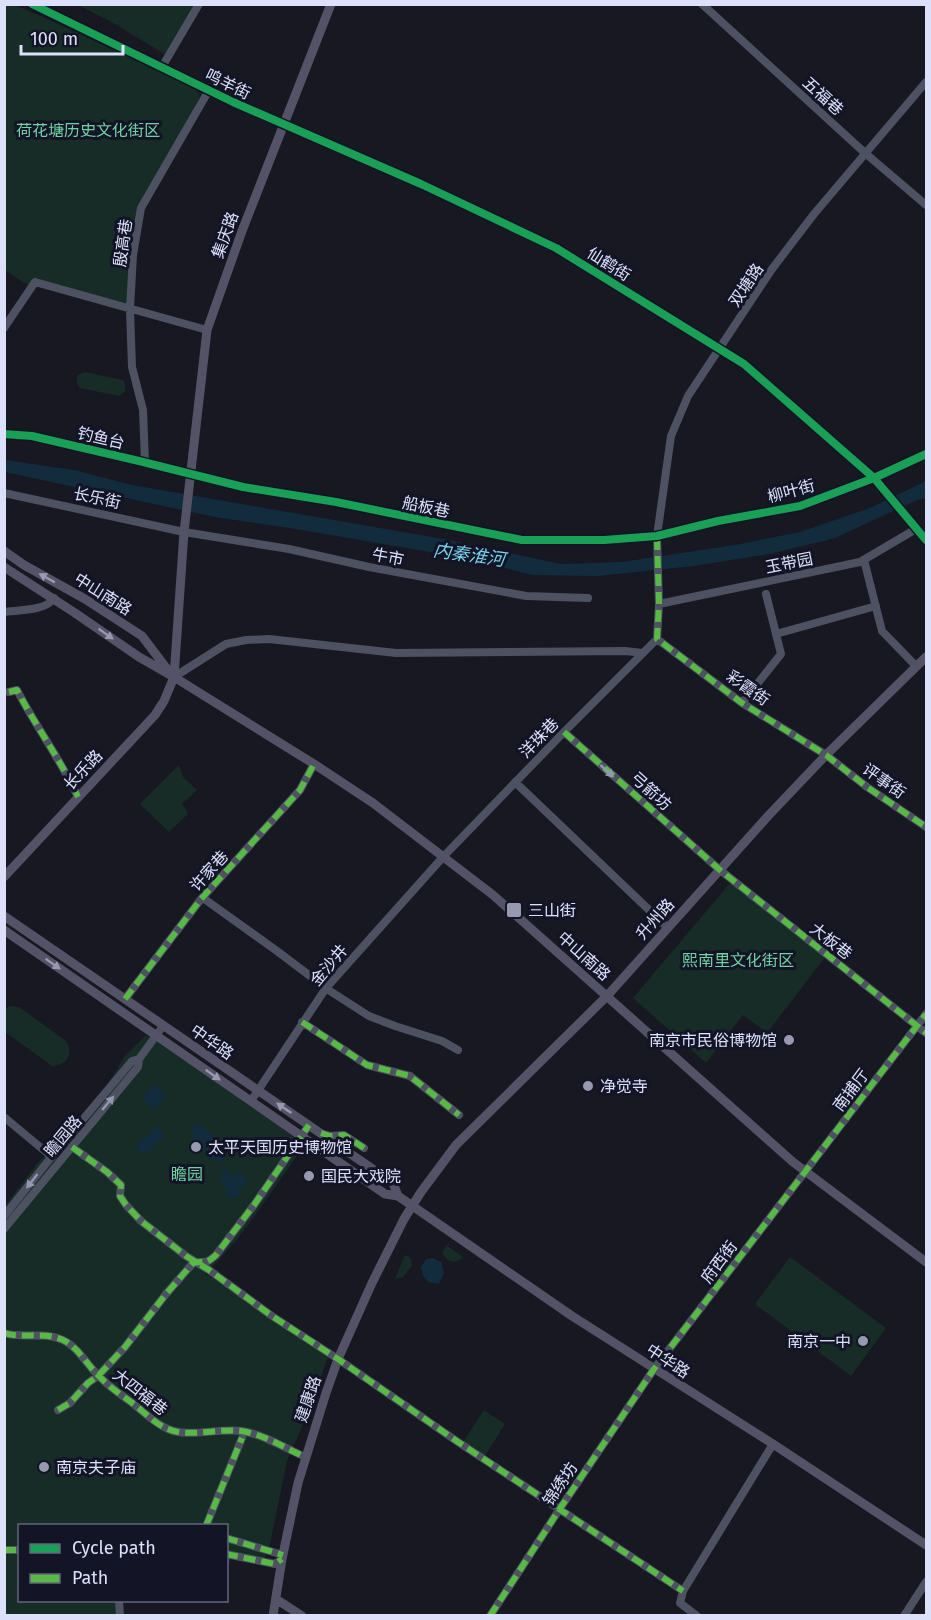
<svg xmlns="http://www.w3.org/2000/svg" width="931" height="1620" font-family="'Fira Sans','Noto Sans SC',sans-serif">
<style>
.green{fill:#172c27}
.water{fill:#122c3d}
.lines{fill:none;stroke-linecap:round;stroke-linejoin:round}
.minor{stroke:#4d5161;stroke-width:8}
.major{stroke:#545267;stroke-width:9}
.quiet{stroke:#58b947;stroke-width:6;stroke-dasharray:12 6;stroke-linecap:butt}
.cycleway-casing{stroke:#131426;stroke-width:11}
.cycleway{stroke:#1a9f57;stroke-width:8}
.oneway{fill:#9899b1}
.oneway2{fill:#9498ae}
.poi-dot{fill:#979aaf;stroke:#131426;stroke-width:2}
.labels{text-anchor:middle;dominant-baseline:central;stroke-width:6;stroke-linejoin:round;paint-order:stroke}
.street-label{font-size:16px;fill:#dce0fb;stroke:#131426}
.park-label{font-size:16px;fill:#70d2a2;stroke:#131426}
.poi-label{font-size:16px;fill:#dce0fb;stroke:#131426;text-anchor:start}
.water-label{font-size:18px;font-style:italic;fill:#77d4ee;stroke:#131426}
</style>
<rect width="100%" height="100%" fill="#171822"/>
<path class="green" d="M 4,5 L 15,5 L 52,21 L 195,88 L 200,96 L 141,208 L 126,312 L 24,283 L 5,270 Z
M 78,5 L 195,5 L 166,55 L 113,23 Z
M 85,372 L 123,380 L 125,384 L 125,392 L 119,396 L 80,388 C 76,384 76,380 78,375 Z
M 179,765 L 183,777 L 197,790 L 182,804 L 186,809 L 188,814 L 169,832 L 140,804 Z
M 730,883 L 826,956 L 767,1033 L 743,1015 L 706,1063 L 633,998 Z
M 12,1006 L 19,1007 L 66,1041 C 74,1054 67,1065 52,1066 L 5,1032 L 5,1008 Z
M 145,1036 L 167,1041 L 305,1145 C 272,1189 245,1236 205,1274 L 236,1291 L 283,1328 L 328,1357 L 311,1406 L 287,1461 L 270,1544 L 263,1563 L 232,1556 L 227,1570 L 226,1526 L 20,1526 L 20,1600 L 119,1601 L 121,1615 L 5,1616 L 5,1206 L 36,1165 L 103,1091 L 125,1056 Z
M 446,1245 L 463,1257 C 456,1265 447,1262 442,1253 Z
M 405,1255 C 411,1256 413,1262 411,1267 L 403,1277 L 395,1279 Z
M 790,1257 L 886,1328 L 851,1376 L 755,1304 Z
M 484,1410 L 505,1424 L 485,1456 L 463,1442 Z"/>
<path class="water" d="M 5,460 L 74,470 L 132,485 L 449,540 L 561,564 L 622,562 L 735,545 L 800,532 L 870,508 L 926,481 L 926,498 L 917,500 L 835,538 L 774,553 L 694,566 L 597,576 L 533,575 L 465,558 L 296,529 L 215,517 L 5,472 Z
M 154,1085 L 158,1086 L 161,1092 L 165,1095 L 160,1105 L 153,1108 L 147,1105 L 144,1099 L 151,1086 Z
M 196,1124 L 212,1133 L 217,1139 L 214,1142 L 208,1141 L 208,1147 L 218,1154 L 226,1157 L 225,1159 L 221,1160 L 220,1163 L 231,1177 L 237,1172 L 249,1180 L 246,1184 L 239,1187 L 239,1196 L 234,1196 L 230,1199 L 229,1199 L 227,1189 L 222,1184 L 220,1180 L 224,1172 L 218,1162 L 214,1159 L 206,1158 L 204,1147 L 192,1140 L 193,1132 L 192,1127 Z
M 156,1126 L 158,1129 L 165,1132 L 162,1140 L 157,1141 L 153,1148 L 142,1154 L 139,1151 L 136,1144 C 143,1138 150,1138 153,1128 Z
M 433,1258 L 441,1262 L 444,1273 L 439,1284 C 427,1283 423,1279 421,1267 L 426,1259 Z"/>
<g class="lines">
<path class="minor" d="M 32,4 L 233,102 L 421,184 L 556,248 L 744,364 L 874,478 L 926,540
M 702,4 L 865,153 L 926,205
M 162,67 L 199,4
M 4,328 L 35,282 L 207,330
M 4,434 L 32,436 L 139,461 L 243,487 L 336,502 L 522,540 L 604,540 L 657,536 L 718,521 L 800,506 L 874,478 L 926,454
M 145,462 L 143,410 L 132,367 L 130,309 L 133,255 L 141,208 L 209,90
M 4,493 L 184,532 L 289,549 L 369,567 L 526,596 L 588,598
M 864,560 L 882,631 L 916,666
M 659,604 L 860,562 L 916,529
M 4,612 C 19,610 46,611 54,598
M 776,634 L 876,606
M 657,639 L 659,604 L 657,536 L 671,436 L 688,396 L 772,269 L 814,214 L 926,82
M 657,639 L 742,703 L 826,755 L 867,787 L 926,827
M 174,677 L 226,644 L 246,640 L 269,639 L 396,653 L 625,651 L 643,653
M 9,692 L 17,690 C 36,727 61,760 78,797
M 742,703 L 781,654 L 766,594
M 564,732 L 720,870 L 926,1033
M 515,782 L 668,928
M 203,898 L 277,951 L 330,991 L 369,1016 L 395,1026 L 442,1041 L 458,1050
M 125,999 L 201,899 L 300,790 L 314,764
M 302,1022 L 367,1065 L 410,1076 L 459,1115
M 251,1101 L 326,988 L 443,857 L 564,732 L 657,639
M 4,1117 L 52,1157
M 322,1134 L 330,1136 L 344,1135 L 364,1148
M 72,1147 L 107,1172 L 121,1185 L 120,1196 L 126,1205 L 141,1221 L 186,1256 L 209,1270 L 272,1316 L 338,1359 L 458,1442 L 683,1591
M 4,1216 L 53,1155 L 132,1061 L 139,1059
M 4,1229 L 138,1067 L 139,1059 L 163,1026
M 4,1333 C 23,1339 44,1331 63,1340 C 78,1347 87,1365 99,1376 C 108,1386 120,1394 131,1402 C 143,1411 155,1424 168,1429 C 188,1438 218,1428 241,1431 C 263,1434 285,1448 305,1457
M 58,1410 L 70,1403 L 88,1383 L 98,1376 L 125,1347 L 166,1294 L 193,1263 C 205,1260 204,1266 216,1255 L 254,1205 L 309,1125
M 206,1526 L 242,1438
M 226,1538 L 283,1555
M 4,1550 L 20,1550
M 226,1554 L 275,1564 L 282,1559
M 119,1600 L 120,1616
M 490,1616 L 559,1510 L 654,1369 L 926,1014
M 697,1616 L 680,1603 L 683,1591 L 773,1444
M 904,1616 L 926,1582"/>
<path class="major" d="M 4,551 L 24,565 L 85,599 L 142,636 L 170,673
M 4,567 L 75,613 L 139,657 L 174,677 L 314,764 L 373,803 L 493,895 L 793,1162 L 926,1262
M 4,877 L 155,715 L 164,701 L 174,677 L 184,532 L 207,330 L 242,231 L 331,4
M 4,916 L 393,1183 L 398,1196 L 572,1316 L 773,1444 L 926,1545
M 4,930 L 385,1194 L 398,1196
M 276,1599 L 302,1616
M 273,1616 L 282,1559 L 298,1483 L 326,1393 L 338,1359 L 372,1283 L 404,1219 L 421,1192 L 456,1145 L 607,996 L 769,815 L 826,755 L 926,657"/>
<path class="quiet" d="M 657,538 L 659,604 L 657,639 L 742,703 L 826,755 L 867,787 L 926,827
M 9,692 L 17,690 C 36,727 61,760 78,797
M 564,732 L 720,870 L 926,1033
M 125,999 L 201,899 L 300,790 L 314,764
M 302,1022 L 367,1065 L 410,1076 L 459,1115
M 321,1133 L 330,1136 L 344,1135 L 364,1148
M 72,1147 L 107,1172 L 121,1185 L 120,1196 L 126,1205 L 141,1221 L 186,1256 L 209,1270 L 272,1316 L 338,1359 L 458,1442 L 683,1591
M 4,1333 C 23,1339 44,1331 63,1340 C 78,1347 87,1365 99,1376 C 108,1386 120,1394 131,1402 C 143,1411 155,1424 168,1429 C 188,1438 218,1428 241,1431 C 263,1434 285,1448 305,1457
M 58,1410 L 70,1403 L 88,1383 L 98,1376 L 125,1347 L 166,1294 L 193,1263 C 205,1260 204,1266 216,1255 L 254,1205 L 309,1125
M 206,1526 L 242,1438
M 226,1538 L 283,1555
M 4,1550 L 20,1550
M 226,1554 L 275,1564 L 282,1559
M 490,1616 L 559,1510 L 654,1369 L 926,1014"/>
<defs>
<path id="cycleway" d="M 32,4 L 233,102 L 421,184 L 556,248 L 744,364 L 874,478 L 926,540
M 4,434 L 32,436 L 139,461 L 243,487 L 336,502 L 522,540 L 604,540 L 657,536 L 718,521 L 800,506 L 874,478 L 926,454"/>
</defs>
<use href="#cycleway" class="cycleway-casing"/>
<use href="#cycleway" class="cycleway"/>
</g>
<defs><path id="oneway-solid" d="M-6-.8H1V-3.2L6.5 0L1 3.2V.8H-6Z" transform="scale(1.5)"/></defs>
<g class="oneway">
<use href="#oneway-solid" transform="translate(47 578) rotate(-151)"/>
<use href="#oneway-solid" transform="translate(106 634) rotate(35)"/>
<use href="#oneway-solid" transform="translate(53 964) rotate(35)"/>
<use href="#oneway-solid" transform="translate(213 1075) rotate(35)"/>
<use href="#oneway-solid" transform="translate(284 1108) rotate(-146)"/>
</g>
<g class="oneway2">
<use href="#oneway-solid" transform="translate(607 771) rotate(42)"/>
<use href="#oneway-solid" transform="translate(108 1103) rotate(-50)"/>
<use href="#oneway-solid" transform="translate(32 1181) rotate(128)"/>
</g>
<g class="poi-dot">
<rect x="506" y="902" width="16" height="16" rx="3"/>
<circle cx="789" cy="1040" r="6"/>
<circle cx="588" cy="1086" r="6"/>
<circle cx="196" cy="1147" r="6"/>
<circle cx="309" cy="1176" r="6"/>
<circle cx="863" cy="1341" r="6"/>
<circle cx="44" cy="1467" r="6"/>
</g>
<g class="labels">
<g class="street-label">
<text transform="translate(228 84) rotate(26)">鸣羊街</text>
<text transform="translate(823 96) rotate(42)">五福巷</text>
<text transform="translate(225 235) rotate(-70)">集庆路</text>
<text transform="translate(123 243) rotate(-82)">殷高巷</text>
<text transform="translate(609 264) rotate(32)">仙鹤街</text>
<text transform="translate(746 285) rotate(-56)">双塘路</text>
<text transform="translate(101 438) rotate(13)">钓鱼台</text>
<text transform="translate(791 491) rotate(-15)">柳叶街</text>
<text transform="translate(97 498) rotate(12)">长乐街</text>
<text transform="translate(426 507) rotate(12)">船板巷</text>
<text transform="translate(388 557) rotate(11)">牛市</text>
<text transform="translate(789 563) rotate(-11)">玉带园</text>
<text transform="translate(103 594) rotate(32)">中山南路</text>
<text transform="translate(748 688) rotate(35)">彩霞街</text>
<text transform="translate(539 738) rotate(-46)">洋珠巷</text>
<text transform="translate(83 770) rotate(-47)">长乐路</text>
<text transform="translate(884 781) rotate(35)">评事街</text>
<text transform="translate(651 791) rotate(42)">弓箭坊</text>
<text transform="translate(209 871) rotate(-48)">许家巷</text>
<text transform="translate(655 919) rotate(-48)">升州路</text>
<text transform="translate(831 941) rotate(38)">大板巷</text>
<text transform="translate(584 956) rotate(42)">中山南路</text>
<text transform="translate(329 965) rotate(-50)">金沙井</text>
<text transform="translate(212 1042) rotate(35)">中华路</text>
<text transform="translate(851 1090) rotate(-53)">南捕厅</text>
<text transform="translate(63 1136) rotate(-50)">瞻园路</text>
<text transform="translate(719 1262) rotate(-53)">府西街</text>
<text transform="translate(668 1361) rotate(33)">中华路</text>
<text transform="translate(140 1392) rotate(38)">大四福巷</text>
<text transform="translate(308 1399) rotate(-71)">建康路</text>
<text transform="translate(560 1484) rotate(-56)">锦绣坊</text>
</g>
<g class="park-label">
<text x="88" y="130">荷花塘历史文化街区</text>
<text x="738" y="960">熙南里文化街区</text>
<text x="187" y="1174">瞻园</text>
</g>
<g class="poi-label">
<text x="528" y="910">三山街</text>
<text x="777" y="1040" text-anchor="end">南京市民俗博物馆</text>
<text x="600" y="1086">净觉寺</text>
<text x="208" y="1147">太平天国历史博物馆</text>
<text x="321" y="1176">国民大戏院</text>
<text x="851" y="1341" text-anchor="end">南京一中</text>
<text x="56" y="1467">南京夫子庙</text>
</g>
<g class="water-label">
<text transform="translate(469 555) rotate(8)">内秦淮河</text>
</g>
</g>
<rect width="931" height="1620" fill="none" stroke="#dce0fb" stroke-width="12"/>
<rect x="18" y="1524" width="210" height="78" fill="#131426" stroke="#63667b" stroke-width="1.5"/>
<rect x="30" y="1544" width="30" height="9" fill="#1a9f57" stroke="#63667b" stroke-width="1.5"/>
<text x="72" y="1554" font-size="18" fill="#dce0fb">Cycle path</text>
<rect x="30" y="1574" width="30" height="9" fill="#58b947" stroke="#63667b" stroke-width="1.5"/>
<text x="72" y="1584" font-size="18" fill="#dce0fb">Path</text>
<path d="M21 45v9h102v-9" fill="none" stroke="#dce0fb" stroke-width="3"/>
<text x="30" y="45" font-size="18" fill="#dce0fb" stroke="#131426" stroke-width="4.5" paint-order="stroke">100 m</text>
</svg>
